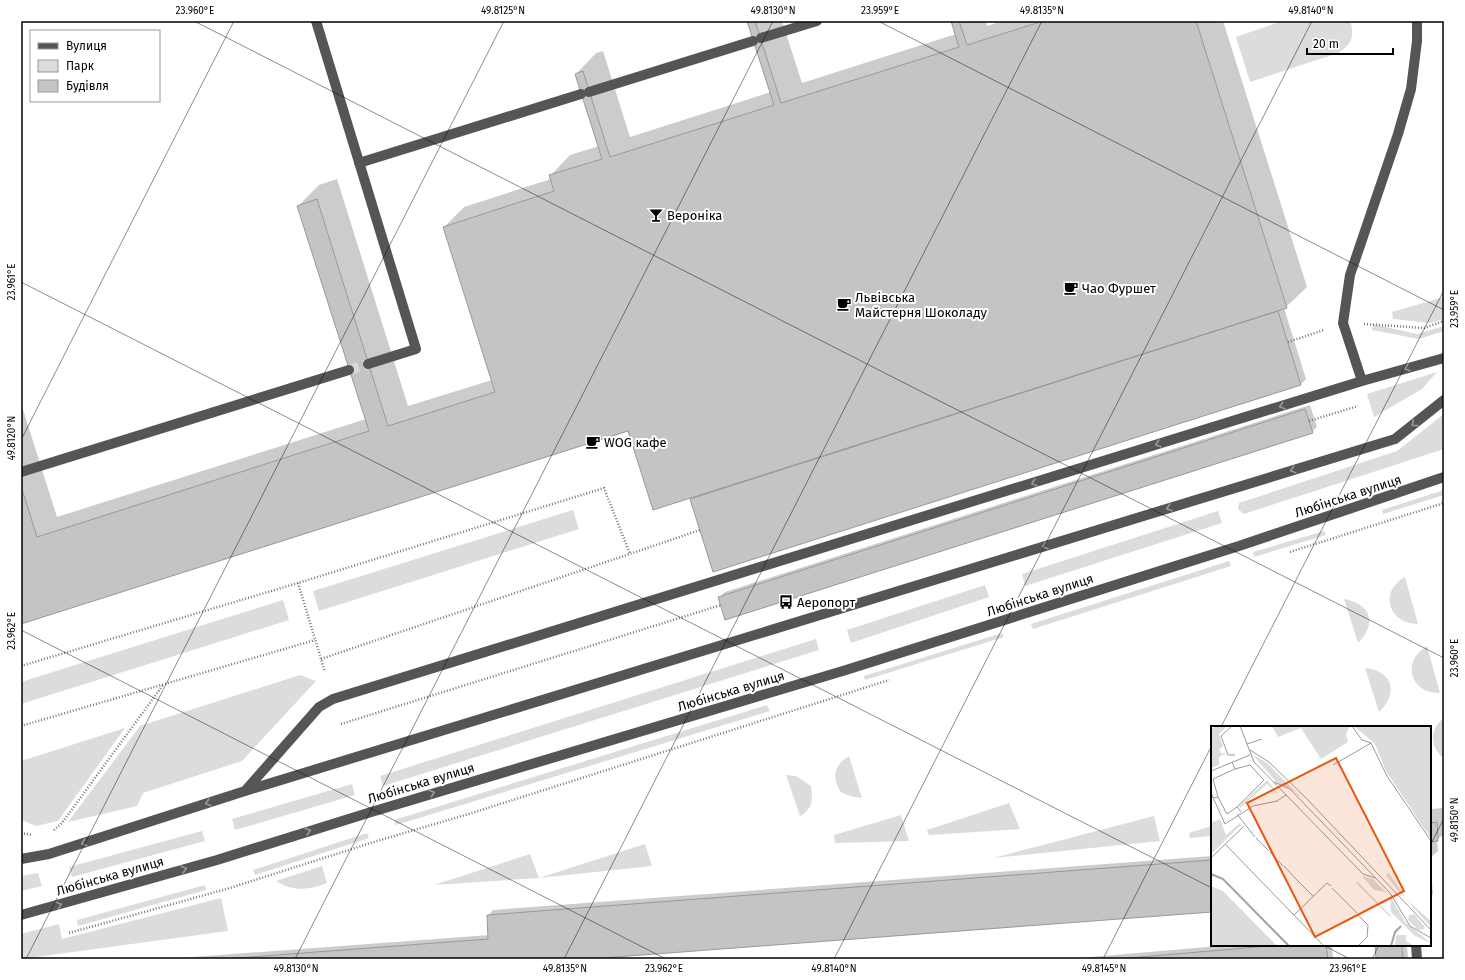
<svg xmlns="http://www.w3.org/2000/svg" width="1465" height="980" font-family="'Fira Sans',sans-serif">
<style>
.green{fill:#dcdcdc}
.shadow{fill:#0003}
.building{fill:#c4c4c4;stroke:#999}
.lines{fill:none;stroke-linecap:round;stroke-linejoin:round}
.minor-tunnel{stroke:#d9d9d9;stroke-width:10;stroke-dasharray:10 5;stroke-linecap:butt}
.path{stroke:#777;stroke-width:2.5;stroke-dasharray:1 2;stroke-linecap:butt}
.minor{stroke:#555;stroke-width:10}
.oneway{stroke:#999}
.ticks{fill:none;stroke:#000;stroke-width:1;stroke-opacity:0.45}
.labels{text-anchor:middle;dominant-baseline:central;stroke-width:4;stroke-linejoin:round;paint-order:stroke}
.poi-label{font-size:13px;fill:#000;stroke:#fff;text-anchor:start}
.street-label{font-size:13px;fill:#000;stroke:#fff}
.inset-river{fill:none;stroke:#a3a3a3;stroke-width:2}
.inset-road{fill:none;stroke:#999;stroke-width:1}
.view{fill:#e8590c;fill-opacity:0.15;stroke:#e8590c;stroke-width:2}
.inset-edge{fill:none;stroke:#000;stroke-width:2}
.neatline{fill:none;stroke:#000;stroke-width:1.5}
.ticks-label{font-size:10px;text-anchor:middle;fill:#000}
</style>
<rect width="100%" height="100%" fill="#fff"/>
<path class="green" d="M 1282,21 L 1350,21 C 1355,36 1352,45 1338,53 L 1250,82 L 1236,37 Z
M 1444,297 L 1444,319 L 1430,323 L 1393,319 L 1392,312 Z
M 1373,324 L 1417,334 L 1444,326 L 1444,331 L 1419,339 L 1372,330 Z
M 1437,372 L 1422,389 L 1374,417 L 1367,394 Z
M 1444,414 L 1444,449 L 1244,514 L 1238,509 L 1239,503 L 1397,451 Z
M 1444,490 L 1444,495 L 1383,514 L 1382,510 Z
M 573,510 L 579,529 L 319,611 L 313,591 Z
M 1218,511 L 1222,523 L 1025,586 L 1022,574 Z
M 1324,531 L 1326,535 L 1254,557 L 1253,552 Z
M 1229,561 L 1231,566 L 1033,629 L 1031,624 Z
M 1405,577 L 1418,624 C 1389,624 1378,592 1405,577 Z
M 985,585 L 989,597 L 851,643 L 847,630 Z
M 1344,599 C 1372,604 1377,624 1358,643 Z
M 283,600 L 289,620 L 21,704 L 21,682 Z
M 1002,633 L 1004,637 L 865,680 L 864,676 Z
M 816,639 L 819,650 L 383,786 L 380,776 Z
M 1427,646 L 1440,693 C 1410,694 1401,661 1427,646 Z
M 1365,668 C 1394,671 1398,694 1379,712 Z
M 300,675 L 316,681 L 242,761 L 143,793 L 137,806 L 68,822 L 140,726 Z
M 767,705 L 770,711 L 396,825 L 394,820 Z
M 1444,718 L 1444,758 C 1430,749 1429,728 1444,718 Z
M 125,728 L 58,821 L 36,826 L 21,820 L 21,761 Z
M 849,756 L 862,798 C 855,797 846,796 840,791 C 839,789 837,785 836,782 C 833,770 839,762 849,756 Z
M 786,775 L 796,776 L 811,786 C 813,801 813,808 800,816 Z
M 352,784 L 355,795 L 235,830 L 232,819 Z
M 1009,803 L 1020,829 L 929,835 L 927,830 Z
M 901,815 L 909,841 L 835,843 L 834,835 Z
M 1154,816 L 1160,841 L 993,858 Z
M 1212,826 L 1212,836 L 1190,838 L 1189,833 Z
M 202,831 L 205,841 L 72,877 L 69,867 Z
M 367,833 L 369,838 L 255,875 L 253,870 Z
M 645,844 L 652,866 L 539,878 L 434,885 L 530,854 L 539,878 Z
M 322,866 L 327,883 C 309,890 293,892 276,881 Z
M 38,873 L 42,886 L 21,891 L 21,876 Z
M 205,885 L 206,890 L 78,926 L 77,920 Z
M 221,898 L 228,931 L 21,959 L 21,934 L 59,924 L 62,939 Z"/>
<path class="shadow" d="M 748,21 L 782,21 L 802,83 L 956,34 L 952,21 L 986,21 L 987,26 L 1002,21 L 1223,21 L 1307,287 L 1286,307 L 1284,308 L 1306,379 L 1301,384 L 714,571 L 691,499 L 694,496 L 629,430 L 21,623 L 21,403 L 57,517 L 366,419 L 298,206 L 319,185 L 337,179 L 408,406 L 492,380 L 444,227 L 464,207 L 551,179 L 550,176 L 570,155 L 599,146 L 576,74 L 596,53 L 603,51 L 630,137 L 771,92 Z
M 1310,405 L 1317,427 L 1312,432 L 720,597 L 725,592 Z
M 1444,808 L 1444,834 L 1437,840 L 1438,851 L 1430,858 L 1433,894 L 1430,897 L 1430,809 Z
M 1212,856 L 1212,911 L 576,959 L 167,959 L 489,935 L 488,916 L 493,910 Z
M 1230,945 L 1332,945 L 1333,959 L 1068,959 Z
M 1376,945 L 1407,945 L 1408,959 L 1377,959 Z"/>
<path class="building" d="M 747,21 L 755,21 L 781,103 L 959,47 L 951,21 L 959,21 L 967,45 L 1043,21 L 1196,21 L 1287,308 L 653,510 L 628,431 L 21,624 L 21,486 L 37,537 L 369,431 L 297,206 L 317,199 L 388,426 L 495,392 L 443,227 L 554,191 L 549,175 L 602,159 L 575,74 L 583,71 L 610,157 L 774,105 Z
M 1278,311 L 1301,385 L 713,572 L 690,499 Z
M 1305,409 L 1313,433 L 725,620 L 718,597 Z
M 1437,822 L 1438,841 L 1430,842 L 1430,823 Z
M 1212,860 L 1212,912 L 589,959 L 224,959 L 488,939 L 487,915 Z
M 1280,945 L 1326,945 L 1328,959 L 1117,959 Z
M 1375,945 L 1402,945 L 1403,959 L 1376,959 Z"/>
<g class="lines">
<path class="minor-tunnel" d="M 349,370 L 368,364"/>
<path class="path" d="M 1364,324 L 1424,328 L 1444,321
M 1288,342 L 1324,330
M 1309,421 L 1358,406
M 1290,552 L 1444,503
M 298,583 L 325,672
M 321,659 L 700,530
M 21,666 L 298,583 L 604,488 L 630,554
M 341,724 L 721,605
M 21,726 L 315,640
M 54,830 L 62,823 L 163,685
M 21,833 L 32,835
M 69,933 L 230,888 L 377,841 L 472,813 L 889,680"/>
<path class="minor" d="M 316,21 L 416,349 L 368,364
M 761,38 L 817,21
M 589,92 L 753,41
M 359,163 L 581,94
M 1362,381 L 1343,323 L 1350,275 L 1398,134 L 1411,89 L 1417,41 L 1417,21
M 21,472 L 349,370
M 245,791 L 319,707 L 333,699 L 1362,381 L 1444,358
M 21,859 L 49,854 L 245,791 L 1395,439 L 1444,400
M 21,915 L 217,860 L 368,813 L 846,670 L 1239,546 L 1444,477
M 1416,945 L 1417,959"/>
</g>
<defs><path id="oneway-chevron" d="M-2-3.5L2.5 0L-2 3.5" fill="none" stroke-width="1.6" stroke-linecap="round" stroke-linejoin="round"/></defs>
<g class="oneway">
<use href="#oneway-chevron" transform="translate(1407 368) rotate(164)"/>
<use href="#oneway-chevron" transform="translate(1282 406) rotate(163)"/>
<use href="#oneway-chevron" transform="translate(1414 424) rotate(141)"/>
<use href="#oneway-chevron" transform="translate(1158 444) rotate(163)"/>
<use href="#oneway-chevron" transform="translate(1293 470) rotate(163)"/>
<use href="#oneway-chevron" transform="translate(1034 483) rotate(163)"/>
<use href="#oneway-chevron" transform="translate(1169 508) rotate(163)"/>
<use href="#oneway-chevron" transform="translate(1045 546) rotate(163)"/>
<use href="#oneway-chevron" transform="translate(432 793) rotate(-17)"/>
<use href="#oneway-chevron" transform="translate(208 803) rotate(162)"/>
<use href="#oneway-chevron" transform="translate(308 831) rotate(-17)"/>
<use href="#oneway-chevron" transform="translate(84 843) rotate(162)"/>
<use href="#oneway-chevron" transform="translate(184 869) rotate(-16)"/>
<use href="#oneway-chevron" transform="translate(59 905) rotate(-16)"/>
</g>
<path class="ticks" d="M 194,21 L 1444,658M 878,21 L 1444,310M 21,282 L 1212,888M 21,440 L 234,21M 21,630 L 666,959M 1221,727 L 1444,290M 1430,846 L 1444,818M 1323,945 L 1350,959M 26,959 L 504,21M 295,959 L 773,21M 564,959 L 1042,21M 834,959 L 1312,21M 1103,959 L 1212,745M 1372,959 L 1379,945"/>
<defs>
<symbol id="bar-bare" viewBox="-9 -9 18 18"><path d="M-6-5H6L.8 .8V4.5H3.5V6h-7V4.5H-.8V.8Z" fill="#000" stroke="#fff" stroke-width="2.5" paint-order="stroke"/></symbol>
<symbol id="cafe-bare" viewBox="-9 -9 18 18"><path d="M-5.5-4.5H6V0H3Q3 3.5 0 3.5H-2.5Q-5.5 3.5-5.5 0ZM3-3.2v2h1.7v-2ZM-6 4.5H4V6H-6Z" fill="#000" stroke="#fff" stroke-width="2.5" paint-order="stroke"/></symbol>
<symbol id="bus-bare" viewBox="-9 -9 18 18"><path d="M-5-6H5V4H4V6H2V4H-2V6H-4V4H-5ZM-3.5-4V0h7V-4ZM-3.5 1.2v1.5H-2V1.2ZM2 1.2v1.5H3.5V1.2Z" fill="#000" stroke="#fff" stroke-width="2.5" paint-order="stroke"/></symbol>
</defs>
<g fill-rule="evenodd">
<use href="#bar-bare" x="646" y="205" width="20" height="20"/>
<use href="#cafe-bare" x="1061" y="278" width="20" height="20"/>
<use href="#cafe-bare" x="834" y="294" width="20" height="20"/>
<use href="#cafe-bare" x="583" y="432" width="20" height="20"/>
<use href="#bus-bare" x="776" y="592" width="20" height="20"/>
</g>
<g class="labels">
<g class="poi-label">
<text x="667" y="215">Вероніка</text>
<text x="1082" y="288">Чао Фуршет</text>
<text x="855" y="297">Львівська<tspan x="855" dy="15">Майстерня Шоколаду</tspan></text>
<text x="604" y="442">WOG кафе</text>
<text x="797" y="602">Аеропорт</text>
</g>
<g class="street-label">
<text transform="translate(1348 496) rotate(-18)">Любінська вулиця</text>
<text transform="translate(1040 595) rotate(-18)">Любінська вулиця</text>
<text transform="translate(731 691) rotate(-17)">Любінська вулиця</text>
<text transform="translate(421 783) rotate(-17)">Любінська вулиця</text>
<text transform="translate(110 876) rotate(-16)">Любінська вулиця</text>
</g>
</g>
<g transform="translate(1211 726)">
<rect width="220" height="220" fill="#fff"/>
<path d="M 6,0 L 16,0 L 8,8 L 12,21 L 8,23 L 10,27 L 15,27 L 8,31 L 8,39 L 0,42 L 0,3 ZM 61,0 L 139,0 L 135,8 L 137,16 L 110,33 L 90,2 L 67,11 ZM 143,0 L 220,0 L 220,113 L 175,45 L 164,18 ZM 42,29 L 56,37 L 93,74 L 80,63 L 66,57 ZM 56,54 L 68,69 L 56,58 L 29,82 L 28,80 ZM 9,93 L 15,109 L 29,97 L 30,99 L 0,128 L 0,97 ZM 178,147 L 195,173 L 220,195 L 220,201 L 185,162 L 175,149 ZM 151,150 L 162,153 L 175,166 L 163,164 ZM 147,156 L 180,190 L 179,191 L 145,157 ZM 0,160 L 12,165 L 66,220 L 0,220 ZM 179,170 L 194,196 L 220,217 L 204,210 L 180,186 ZM 203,188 L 213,200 L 213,203 L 207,204 L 197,194 L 198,189 ZM 185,209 L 195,209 L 195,215 L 203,220 L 184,220 Z" fill="#dcdcdc"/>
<path class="inset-river" d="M 0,148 L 12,153 L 78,220M 180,220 L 184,206 L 190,200"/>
<path class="inset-road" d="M 21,0 L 10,10 L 17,29 L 24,29M 29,0 L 43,36 L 152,148 L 164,152M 141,0 L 151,14 L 160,17 L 176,50 L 220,115M 36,18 L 51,13M 39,24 L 58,36 L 96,73 L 220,204M 21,36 L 24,43 L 39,39 L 53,54 L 26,81 L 30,86M 122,39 L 160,17M 0,45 L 39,29M 63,56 L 79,63 L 179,167 L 199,200 L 220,212M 0,67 L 14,98 L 42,80 L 66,75 L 75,69M 7,71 L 16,88 L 26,81M 2,72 L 7,71 L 2,53 L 24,43M 26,88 L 44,111M 45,112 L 58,125M 14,118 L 113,220M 59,126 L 72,140M 0,132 L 33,100M 73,140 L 85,153M 85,153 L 102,170M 121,162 L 146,187M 83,189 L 116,157 L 120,160M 147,220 L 156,211 L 157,199 L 147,189"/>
<path class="view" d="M 125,32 L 193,165 L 104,211 L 36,77 Z"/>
<rect width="220" height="220" class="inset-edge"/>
</g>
<rect width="1465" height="980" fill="none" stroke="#ffffff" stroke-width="44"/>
<rect x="30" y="30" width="130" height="72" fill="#ffffff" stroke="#999999"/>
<rect x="38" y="43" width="20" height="6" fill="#555555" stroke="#999999"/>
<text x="66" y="50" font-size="12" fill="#000000">Вулиця</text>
<rect x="38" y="60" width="20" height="12" fill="#dcdcdc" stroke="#999999"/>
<text x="66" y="70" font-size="12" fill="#000000">Парк</text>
<rect x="38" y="80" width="20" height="12" fill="#c4c4c4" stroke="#999999"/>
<text x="66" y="90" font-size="12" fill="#000000">Будівля</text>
<path d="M1307 48v6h86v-6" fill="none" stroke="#000000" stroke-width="2"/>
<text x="1313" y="48" font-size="12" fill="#000000" stroke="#ffffff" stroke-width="3" paint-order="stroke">20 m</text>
<rect x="22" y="22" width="1421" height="936" class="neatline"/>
<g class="ticks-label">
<text x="195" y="14">23.960°E</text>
<text x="503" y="14">49.8125°N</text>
<text x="773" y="14">49.8130°N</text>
<text x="880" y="14">23.959°E</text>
<text x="1042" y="14">49.8135°N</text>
<text x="1311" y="14">49.8140°N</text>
<text transform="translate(11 282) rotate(-90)" y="4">23.961°E</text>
<text transform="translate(1454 309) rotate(-90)" y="4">23.959°E</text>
<text transform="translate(11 438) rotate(-90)" y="4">49.8120°N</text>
<text transform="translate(11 631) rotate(-90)" y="4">23.962°E</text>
<text transform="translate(1454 658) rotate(-90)" y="4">23.960°E</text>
<text transform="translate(1454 820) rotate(-90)" y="4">49.8150°N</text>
<text x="296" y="972">49.8130°N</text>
<text x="565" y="972">49.8135°N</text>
<text x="664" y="972">23.962°E</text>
<text x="834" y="972">49.8140°N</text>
<text x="1104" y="972">49.8145°N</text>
<text x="1348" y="972">23.961°E</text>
</g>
</svg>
